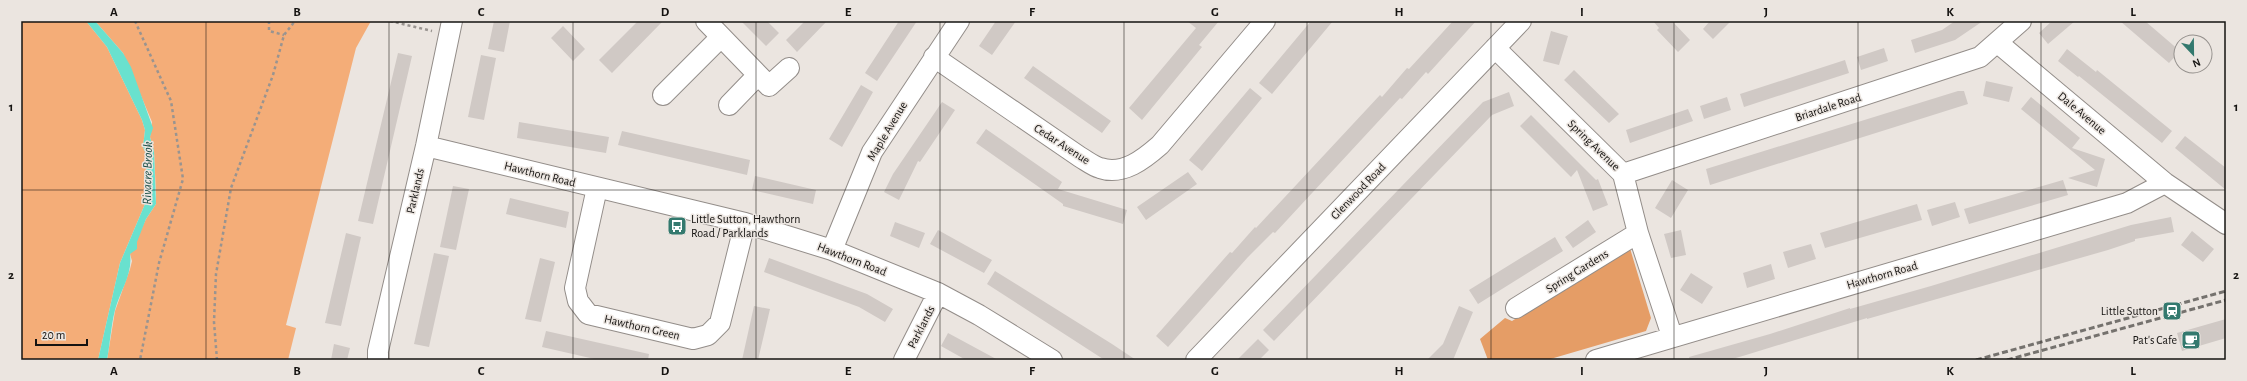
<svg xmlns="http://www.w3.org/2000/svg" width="2247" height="381" font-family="'Alegreya Sans',sans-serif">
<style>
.green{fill:#f4ad78}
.forest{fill:#e59d66}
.water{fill:#69e1ce}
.building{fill:#d0c9c5}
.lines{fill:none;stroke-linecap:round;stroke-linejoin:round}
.minor-casing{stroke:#938d89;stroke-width:22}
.path{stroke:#999490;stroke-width:2.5;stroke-dasharray:3 3;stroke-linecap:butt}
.minor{stroke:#fff;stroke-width:20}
.rail{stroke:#75726e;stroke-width:3;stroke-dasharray:6 3;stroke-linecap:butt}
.grid{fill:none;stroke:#151311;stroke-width:1;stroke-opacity:0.55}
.labels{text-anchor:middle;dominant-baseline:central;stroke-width:3;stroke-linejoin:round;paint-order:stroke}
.street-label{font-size:12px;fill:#151311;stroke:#ebe5e0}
.poi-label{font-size:12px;fill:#151311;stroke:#ebe5e0;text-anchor:end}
.water-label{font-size:13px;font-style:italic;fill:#1a4f47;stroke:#ebe5e0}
.neatline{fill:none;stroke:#151311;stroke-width:1.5}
.grid-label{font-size:13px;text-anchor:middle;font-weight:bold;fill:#151311}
</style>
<rect width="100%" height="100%" fill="#ebe5e0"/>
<path class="green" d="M 21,21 L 86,21 L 107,47 L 142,120 L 145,130 L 143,147 L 148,158 L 148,165 L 144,175 L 147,193 L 145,204 L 120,263 L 98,360 L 21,360 Z
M 95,21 L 371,21 L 356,48 L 286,325 L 296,328 L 288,360 L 107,360 L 115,311 L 130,269 L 132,261 L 130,254 L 146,219 L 156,204 L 156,194 L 154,151 L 150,137 L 152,122 L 123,53 Z"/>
<path class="forest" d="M 1629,245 L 1651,318 L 1646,331 L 1547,360 L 1488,360 L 1480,339 L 1505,318 L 1512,321 Z"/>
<path class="water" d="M 86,21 L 95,21 L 123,53 L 131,67 L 153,128 L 150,137 L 154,151 L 156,204 L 146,219 L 137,242 L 137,249 L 130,254 C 133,274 120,291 115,310 C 111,326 110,344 107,360 L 98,360 L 120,263 L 145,204 L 147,193 L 144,175 L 148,165 L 148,159 L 143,147 L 145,130 L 142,120 L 107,47 Z"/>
<path class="building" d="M 494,21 L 510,21 L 504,52 L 488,49 Z
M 638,21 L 663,21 L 612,73 L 599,60 Z
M 741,21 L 767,21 L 779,33 L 766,46 Z
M 805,21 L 827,21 L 797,52 L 786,40 Z
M 899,21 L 917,21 L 877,81 L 865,73 Z
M 996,21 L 1016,21 L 992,55 L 979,46 Z
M 1187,21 L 1219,21 L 1199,45 L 1202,47 L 1142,120 L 1129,108 L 1196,28 Z
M 1311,21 L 1333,21 L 1272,94 L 1259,83 Z
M 1453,21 L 1476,21 L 1428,74 L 1426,72 L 1402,99 L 1400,98 L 1275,233 L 1273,232 L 1248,257 L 1168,347 L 1156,336 L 1230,252 L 1232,253 L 1255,227 L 1256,228 L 1380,95 L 1382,97 L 1407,68 L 1409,69 Z
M 1653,21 L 1672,21 L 1690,40 L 1678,52 L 1657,30 L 1659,28 Z
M 1710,21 L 1731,21 L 1713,39 L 1703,29 Z
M 1955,21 L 1983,21 L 1955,40 L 1915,53 L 1911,40 L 1942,30 Z
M 2052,21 L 2075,21 L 2048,44 L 2039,33 Z
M 2120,21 L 2145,21 L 2180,51 L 2169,63 Z
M 563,26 L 585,49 L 573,61 L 551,38 Z
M 1551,31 L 1568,36 L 1559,65 L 1543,61 Z
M 1884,48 L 1888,61 L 1861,70 L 1857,57 Z
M 2067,49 L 2096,72 L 2097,70 L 2172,131 L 2162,143 L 2079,76 L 2078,77 L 2058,61 Z
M 398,53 L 412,56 L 373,224 L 358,221 Z
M 481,55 L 496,58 L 484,120 L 468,117 Z
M 1845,60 L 1849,73 L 1744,107 L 1740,94 Z
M 1033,66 L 1111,121 L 1102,133 L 1024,78 Z
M 1574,70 L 1619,114 L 1609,123 L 1564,80 Z
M 1986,81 L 2013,87 L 2009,102 L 1983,96 Z
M 861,85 L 873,92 L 842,147 L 829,139 Z
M 1250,88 L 1262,98 L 1202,171 L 1189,160 Z
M 1958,91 L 1964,91 L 1968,104 L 1710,185 L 1706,169 Z
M 1509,92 L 1514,106 L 1492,115 L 1274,341 L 1263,330 L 1483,102 Z
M 1727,97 L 1731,110 L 1704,119 L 1700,106 Z
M 2031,97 L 2080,138 L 2072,148 L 2105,159 L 2097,187 L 2068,178 L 2095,170 L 2021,109 Z
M 942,102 L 955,110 L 920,162 L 918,161 L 899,200 L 884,192 L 893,174 Z
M 1688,109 L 1693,121 L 1630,143 L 1626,130 Z
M 1531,115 L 1596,180 L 1598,179 L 1608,205 L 1593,211 L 1577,170 L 1571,177 L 1520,126 Z
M 519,122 L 609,137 L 606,153 L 517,138 Z
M 986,129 L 1062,182 L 1058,189 L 1127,210 L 1123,224 L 1063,206 L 1063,204 L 976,143 Z
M 622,131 L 750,160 L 747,175 L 618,145 Z
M 2185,136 L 2226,168 L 2226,190 L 2175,148 Z
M 1188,172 L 1197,184 L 1146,220 L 1137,207 Z
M 755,176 L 816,190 L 813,204 L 752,190 Z
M 1672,180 L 1688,190 L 1671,218 L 1655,208 Z
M 2063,180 L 2068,195 L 1969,224 L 1964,209 Z
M 453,186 L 469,189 L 456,250 L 440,247 Z
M 510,198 L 569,212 L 566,228 L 506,214 Z
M 1955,202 L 1960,217 L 1932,226 L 1927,210 Z
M 1917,204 L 1922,220 L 1825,248 L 1820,233 Z
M 2171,217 L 2174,232 L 2135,239 L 2135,241 L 2108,250 L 1867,319 L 1867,318 L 1746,355 L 1729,360 L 1690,360 L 1689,357 L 1770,334 L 1850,308 L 1850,309 L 1931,286 L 2131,225 Z
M 1588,220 L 1596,232 L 1573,248 L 1565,237 Z
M 895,222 L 925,233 L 919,248 L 890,236 Z
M 938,230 L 992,260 L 984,273 L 930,244 Z
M 1681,230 L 1686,255 L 1671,258 L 1664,234 Z
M 2192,231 L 2214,249 L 2203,262 L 2181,245 Z
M 346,233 L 361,237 L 341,326 L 325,323 Z
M 1555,237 L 1563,251 L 1478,304 L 1469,290 Z
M 1811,244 L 1816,259 L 1788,268 L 1783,252 Z
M 434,253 L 449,256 L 429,347 L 414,344 Z
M 540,258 L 555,262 L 541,322 L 525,319 Z
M 769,258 L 867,294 L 893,309 L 885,322 L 859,307 L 764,272 Z
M 1771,264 L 1775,279 L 1747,288 L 1743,273 Z
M 995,271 L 1112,344 L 1136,360 L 1102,360 L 1103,359 L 987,284 Z
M 1691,273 L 1713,287 L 1702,304 L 1680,290 Z
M 754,306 L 770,309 L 758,360 L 742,360 Z
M 1459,306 L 1473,312 L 1453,360 L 1427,360 L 1443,344 Z
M 2226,319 L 2226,338 L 2182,351 L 2177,333 Z
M 546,331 L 649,354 L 648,360 L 599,360 L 542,347 Z
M 948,333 L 961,340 L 998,360 L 966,360 L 941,346 Z
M 1258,339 L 1269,350 L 1259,360 L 1237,360 Z
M 334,344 L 350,348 L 347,360 L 331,360 Z"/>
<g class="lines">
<defs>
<path id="minor" d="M 706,21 L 769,86 L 789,68
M 1998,43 L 2165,183 L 2226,224
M 1495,48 L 1623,174 L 1638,233 L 1672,336
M 934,57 L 1080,157 C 1087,161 1093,166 1100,168 C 1123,176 1144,159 1160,145 L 1265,21
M 663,95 L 721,37
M 729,105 L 758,75
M 426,146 L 745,223 L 832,250 L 938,293 L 979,315 L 1052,360
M 1623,174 L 1980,57 L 2021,21
M 597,188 L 575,288 L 578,301 L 588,314 L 693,339 L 708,335 L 720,323 L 745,223
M 832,250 L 872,152 L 959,21
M 1516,308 L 1638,233
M 378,360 L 378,351 L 426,146 L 452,21
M 904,360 L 938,293
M 1196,360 L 1521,21
M 1596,360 L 2127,203 L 2165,183"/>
</defs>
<use href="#minor" class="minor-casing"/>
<path class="path" d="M 135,21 L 171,101 L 183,179 L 159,263 L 140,360
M 269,21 L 269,31 L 284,35
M 390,21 L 432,31
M 217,360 L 214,322 L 216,274 L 231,188 L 273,75 L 284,35 L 295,21"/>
<use href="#minor" class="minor"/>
<path class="rail" d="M 1976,360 L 2226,291
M 2007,360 L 2226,300"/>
</g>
<path class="grid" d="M 206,21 L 206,360M 389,21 L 389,360M 573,21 L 573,360M 756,21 L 756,360M 940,21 L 940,360M 1124,21 L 1124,360M 1307,21 L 1307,360M 1491,21 L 1491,360M 1674,21 L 1674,360M 1858,21 L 1858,360M 2041,21 L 2041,360M 21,190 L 2226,190"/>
<defs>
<symbol id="bus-square" viewBox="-11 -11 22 22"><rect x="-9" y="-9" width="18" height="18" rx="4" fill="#33796e" stroke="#ebe5e0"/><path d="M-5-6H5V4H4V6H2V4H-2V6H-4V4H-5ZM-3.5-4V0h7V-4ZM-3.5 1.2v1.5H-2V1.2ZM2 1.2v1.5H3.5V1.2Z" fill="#fff"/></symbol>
<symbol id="station-square" viewBox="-11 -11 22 22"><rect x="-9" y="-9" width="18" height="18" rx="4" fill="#33796e" stroke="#ebe5e0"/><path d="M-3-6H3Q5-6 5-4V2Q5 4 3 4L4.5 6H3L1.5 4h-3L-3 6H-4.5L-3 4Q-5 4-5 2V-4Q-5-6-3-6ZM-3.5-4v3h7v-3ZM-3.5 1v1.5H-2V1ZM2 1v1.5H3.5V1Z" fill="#fff"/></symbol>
<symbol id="cafe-square" viewBox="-11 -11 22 22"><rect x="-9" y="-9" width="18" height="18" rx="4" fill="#33796e" stroke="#ebe5e0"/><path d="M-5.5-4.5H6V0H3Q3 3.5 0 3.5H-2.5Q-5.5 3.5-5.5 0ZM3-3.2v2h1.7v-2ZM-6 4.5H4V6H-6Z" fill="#fff"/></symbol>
</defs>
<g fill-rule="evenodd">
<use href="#bus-square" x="666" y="215" width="22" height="22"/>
<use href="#station-square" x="2161" y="300" width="22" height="22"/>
<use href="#cafe-square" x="2180" y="329" width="22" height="22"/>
</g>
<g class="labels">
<g class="street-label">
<text transform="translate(1828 107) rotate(-18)">Briardale Road</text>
<text transform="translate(2082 113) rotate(40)">Dale Avenue</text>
<text transform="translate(887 131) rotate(-59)">Maple Avenue</text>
<text transform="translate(1062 144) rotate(33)">Cedar Avenue</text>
<text transform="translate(1594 145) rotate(44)">Spring Avenue</text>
<text transform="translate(540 174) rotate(14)">Hawthorn Road</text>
<text transform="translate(415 191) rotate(-77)">Parklands</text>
<text transform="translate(1358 191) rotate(-46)">Glenwood Road</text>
<text transform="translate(852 259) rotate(21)">Hawthorn Road</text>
<text transform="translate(1577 271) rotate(-32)">Spring Gardens</text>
<text transform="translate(1882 275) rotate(-16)">Hawthorn Road</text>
<text transform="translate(642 327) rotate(13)">Hawthorn Green</text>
<text transform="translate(921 327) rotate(-63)">Parklands</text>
</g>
<g class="poi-label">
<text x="691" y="219" text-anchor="start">Little Sutton, Hawthorn<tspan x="691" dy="14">Road / Parklands</tspan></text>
<text x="2158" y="311">Little Sutton</text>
<text x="2177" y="340">Pat's Cafe</text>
</g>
<g class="water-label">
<text transform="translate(148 173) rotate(-89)">Rivacre Brook</text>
</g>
</g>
<rect width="2247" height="381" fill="none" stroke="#ebe5e0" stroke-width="44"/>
<g transform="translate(2193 54) rotate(158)"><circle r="19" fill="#ebe5e0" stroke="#95918d"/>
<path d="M0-3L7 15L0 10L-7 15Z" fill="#33796e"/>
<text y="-6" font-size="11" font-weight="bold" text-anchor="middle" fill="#151311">N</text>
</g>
<path d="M36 339v6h51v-6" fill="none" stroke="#151311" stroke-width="2"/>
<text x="42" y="339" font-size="12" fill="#151311" stroke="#ebe5e0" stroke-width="3" paint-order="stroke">20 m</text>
<rect x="22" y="22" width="2203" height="337" class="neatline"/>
<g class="grid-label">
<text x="114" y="16">A</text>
<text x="297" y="16">B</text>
<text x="481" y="16">C</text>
<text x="665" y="16">D</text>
<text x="848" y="16">E</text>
<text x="1032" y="16">F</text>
<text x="1215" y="16">G</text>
<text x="1399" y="16">H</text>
<text x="1582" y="16">I</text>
<text x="1766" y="16">J</text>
<text x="1950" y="16">K</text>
<text x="2133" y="16">L</text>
<text x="11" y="111">1</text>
<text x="2236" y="111">1</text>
<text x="11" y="279">2</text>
<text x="2236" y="279">2</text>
<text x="114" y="375">A</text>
<text x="297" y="375">B</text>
<text x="481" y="375">C</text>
<text x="665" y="375">D</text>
<text x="848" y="375">E</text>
<text x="1032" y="375">F</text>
<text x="1215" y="375">G</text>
<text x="1399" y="375">H</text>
<text x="1582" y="375">I</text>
<text x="1766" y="375">J</text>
<text x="1950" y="375">K</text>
<text x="2133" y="375">L</text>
</g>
</svg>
